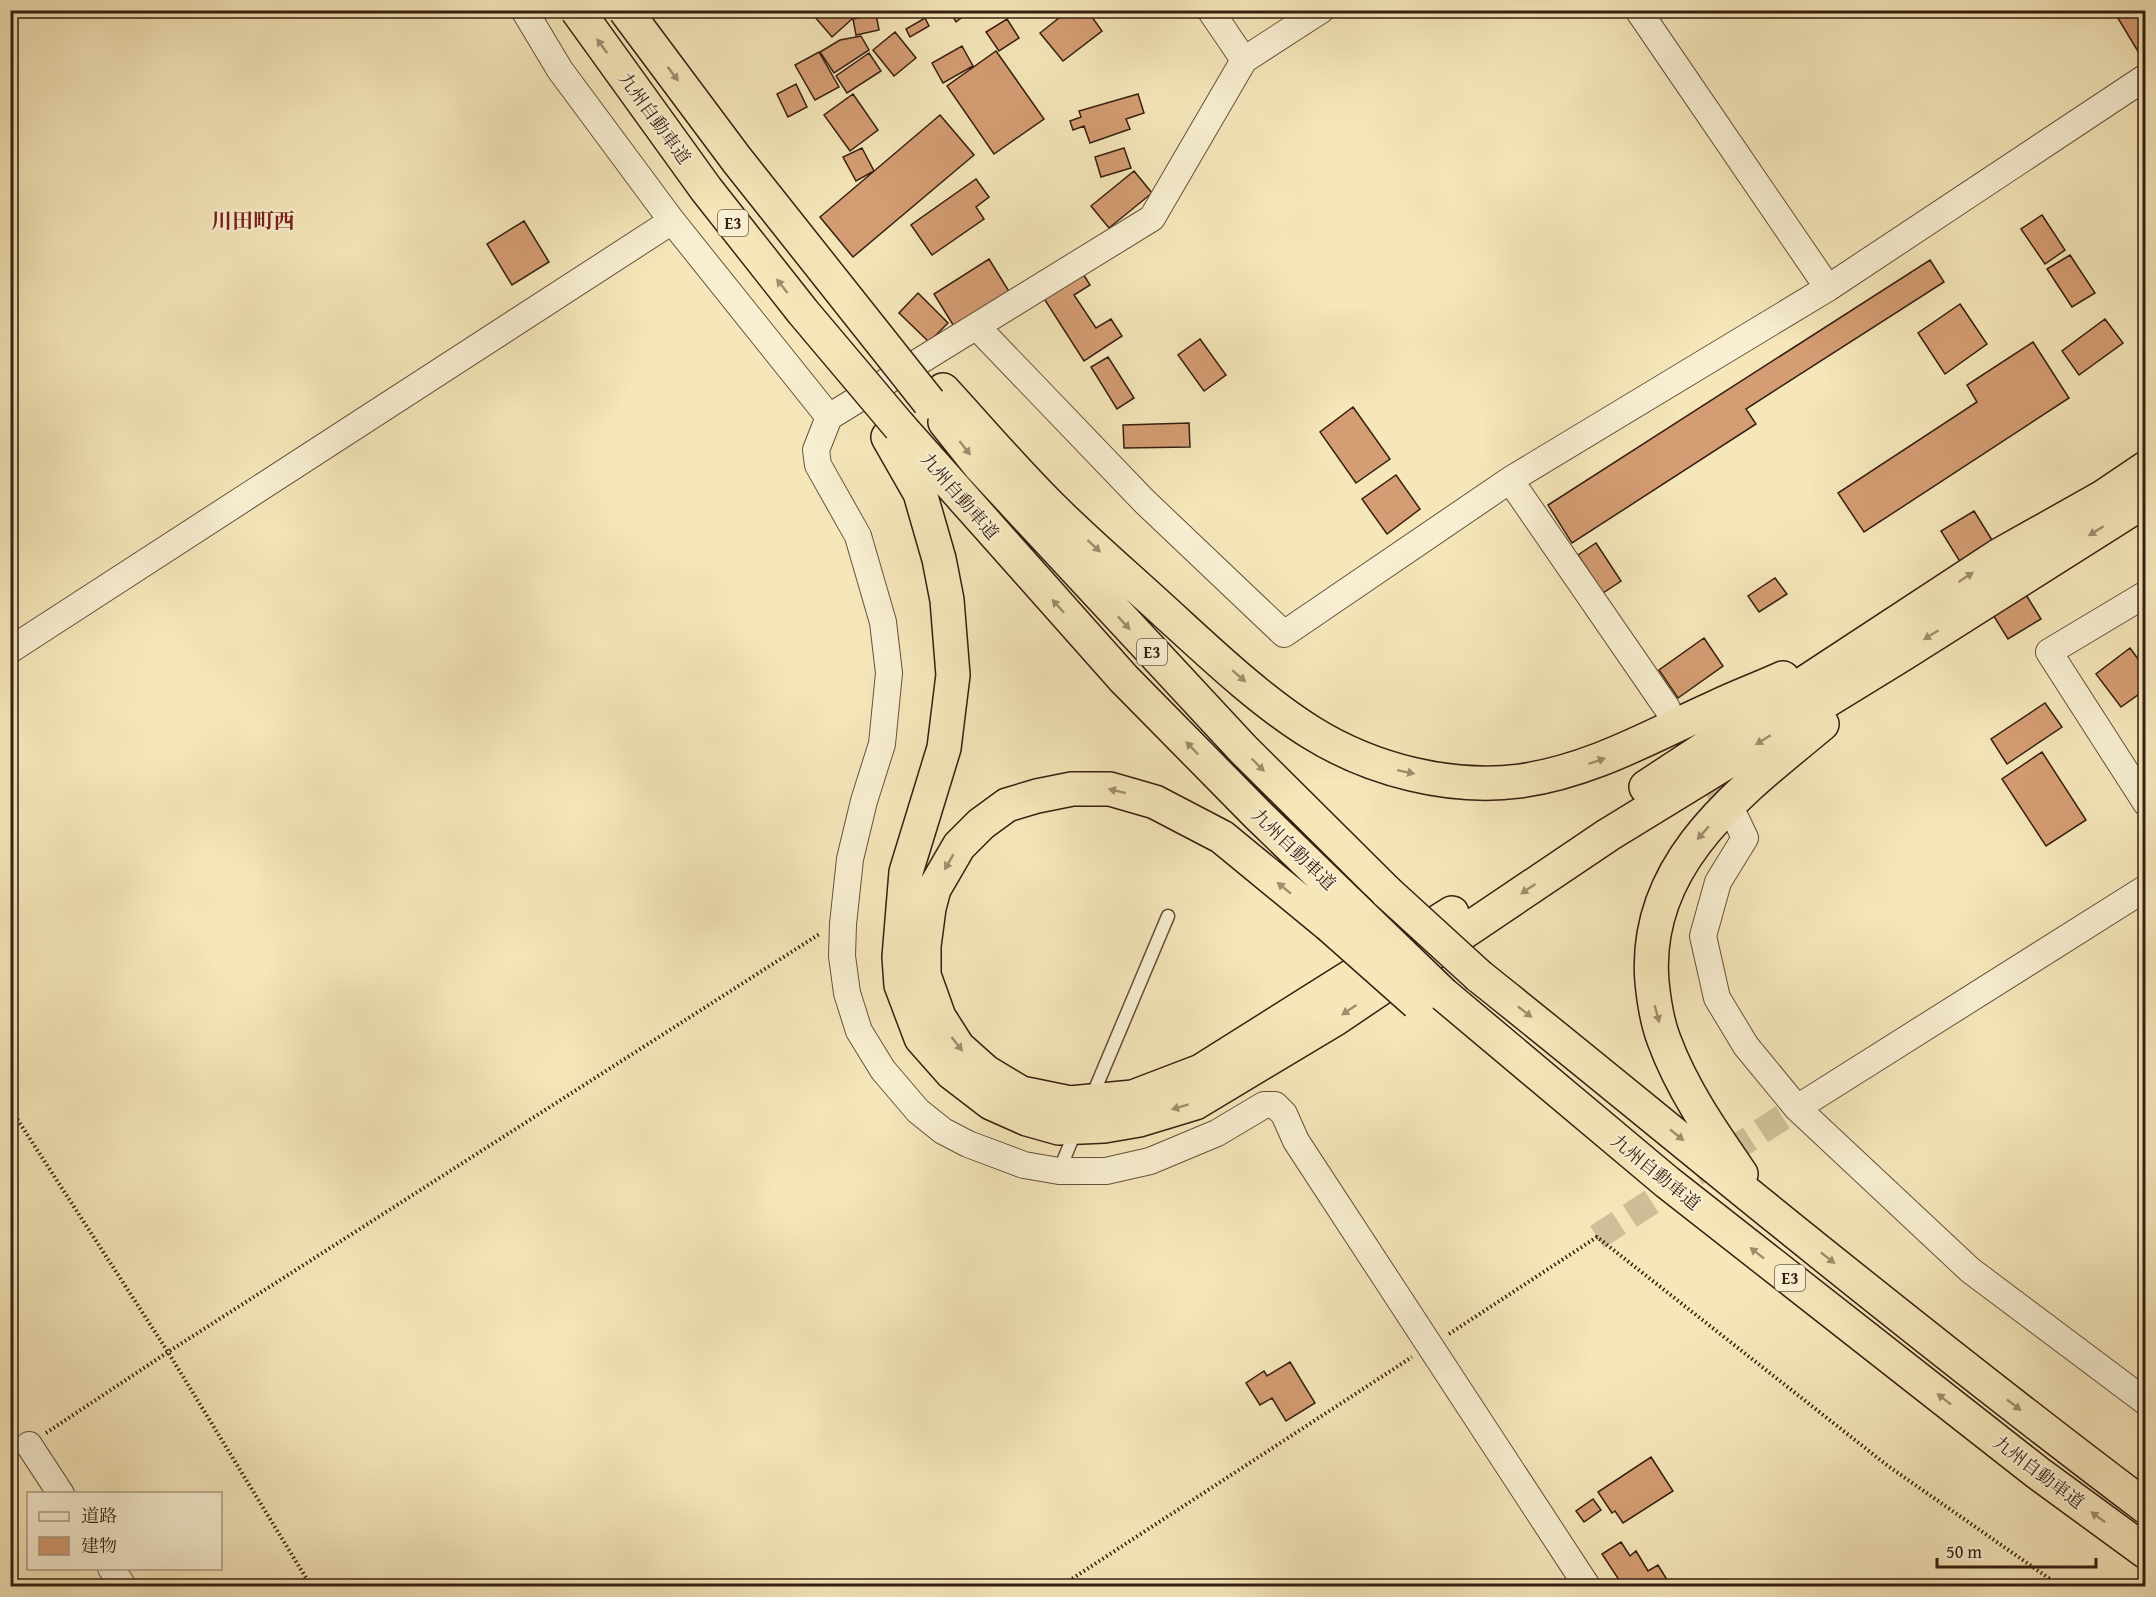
<svg xmlns="http://www.w3.org/2000/svg" width="2156" height="1597" font-family="'Gentium Book Plus','Noto Serif JP',serif">
<style>
.building{fill:#d59d73;stroke:#361e11;stroke-width:1.5}
.lines{fill:none;stroke-linecap:round;stroke-linejoin:round}
.street-tunnel{stroke:#cfbf98;stroke-width:26;stroke-dasharray:26 13;stroke-linecap:butt}
.lane-casing{stroke:#66503b;stroke-width:15}
.street-casing{stroke:#66503b;stroke-width:28}
.highway-casing{stroke:#361e11;stroke-width:36}
.path{stroke:#361e11;stroke-width:4;stroke-dasharray:1.5 3;stroke-linecap:butt}
.lane{stroke:#f8efd2;stroke-width:12}
.street{stroke:#f8efd2;stroke-width:26}
.highway{stroke:#f5e7ba;stroke-width:33}
.highway-bridge-casing{stroke:#361e11;stroke-width:36;stroke-linecap:butt}
.highway-bridge{stroke:#f5e7ba;stroke-width:33}
.oneway{fill:#9f8d6e}
.labels{text-anchor:middle;dominant-baseline:central;stroke-width:4.5;stroke-linejoin:round;paint-order:stroke}
.shield{fill:#f8efd2;stroke:#705d4b;stroke-width:1.5}
.shield-label{font-size:16px;font-weight:bold;fill:#361e11}
.street-label{font-size:18px;fill:#361e11;stroke:#f8efd2}
.quarter-label{font-size:21px;font-weight:bold;fill:#7a1f14;stroke:#f8efd2}
</style>
<rect width="100%" height="100%" fill="#f5e7ba"/>
<filter id="stains"><feTurbulence type="fractalNoise" baseFrequency=".00333" numOctaves="4"/><feColorMatrix values="0 0 0 0 .2 0 0 0 0 .09 0 0 0 0 .02 0 0 0 .5 -.17"/></filter>
<radialGradient id="worn" r=".72"><stop offset=".6" stop-color="#630" stop-opacity="0"/><stop offset="1" stop-color="#630" stop-opacity=".3"/></radialGradient>
<path class="building" d="M 809,10 L 845,10 L 852,19 L 832,37 Z
M 949,10 L 972,10 L 956,22 Z
M 1069,10 L 1087,10 L 1102,31 L 1063,61 L 1040,33 Z
M 2113,10 L 2146,10 L 2146,56 L 2142,58 Z
M 876,14 L 879,30 L 856,35 L 853,19 Z
M 925,18 L 929,26 L 910,37 L 906,29 Z
M 1007,19 L 1019,38 L 999,51 L 986,32 Z
M 895,32 L 916,58 L 894,76 L 873,50 Z
M 861,36 L 869,50 L 834,73 L 820,52 L 840,40 Z
M 962,46 L 973,66 L 943,83 L 932,63 Z
M 996,51 L 1044,119 L 994,154 L 947,86 Z
M 819,52 L 839,87 L 815,100 L 795,65 Z
M 869,53 L 881,71 L 847,93 L 836,76 Z
M 796,84 L 807,107 L 788,117 L 777,94 Z
M 853,94 L 878,130 L 850,151 L 824,115 Z
M 1138,94 L 1144,113 L 1126,119 L 1130,129 L 1090,143 L 1084,126 L 1073,130 L 1070,121 L 1081,117 L 1079,111 Z
M 940,115 L 974,155 L 853,257 L 820,217 Z
M 862,148 L 874,171 L 856,181 L 843,157 Z
M 1124,148 L 1131,168 L 1101,177 L 1095,157 Z
M 1134,171 L 1152,193 L 1109,228 L 1091,206 Z
M 976,179 L 989,197 L 976,207 L 984,219 L 932,255 L 911,225 Z
M 2042,215 L 2065,250 L 2045,264 L 2021,229 Z
M 524,221 L 549,262 L 512,285 L 487,244 Z
M 2070,255 L 2095,293 L 2072,307 L 2047,269 Z
M 989,259 L 1010,293 L 955,328 L 934,294 Z
M 1930,260 L 1944,282 L 1746,409 L 1756,424 L 1572,543 L 1548,505 Z
M 1082,272 L 1090,285 L 1074,295 L 1096,328 L 1111,319 L 1122,336 L 1084,361 L 1043,297 Z
M 918,293 L 948,323 L 929,342 L 899,313 Z
M 1960,304 L 1987,344 L 1945,374 L 1918,333 Z
M 2105,319 L 2123,343 L 2079,375 L 2062,351 Z
M 1200,339 L 1226,375 L 1204,391 L 1178,355 Z
M 2033,342 L 2069,398 L 1864,532 L 1838,493 L 1977,402 L 1967,385 Z
M 1108,357 L 1134,398 L 1117,409 L 1091,367 Z
M 1353,407 L 1390,459 L 1356,483 L 1320,432 Z
M 1189,423 L 1190,447 L 1124,448 L 1123,425 Z
M 1396,475 L 1420,509 L 1387,534 L 1362,499 Z
M 1974,511 L 2041,619 L 2008,639 L 1941,531 Z
M 1596,543 L 1621,581 L 1603,593 L 1578,555 Z
M 1775,578 L 1787,594 L 1759,612 L 1748,596 Z
M 1704,638 L 1723,666 L 1678,698 L 1659,670 Z
M 2130,648 L 2146,670 L 2146,689 L 2121,707 L 2096,674 Z
M 2045,703 L 2062,727 L 2007,764 L 1991,739 Z
M 2042,752 L 2086,820 L 2046,846 L 2002,779 Z
M 1290,1362 L 1315,1403 L 1286,1421 L 1272,1398 L 1260,1405 L 1246,1383 L 1264,1371 L 1267,1376 Z
M 1651,1457 L 1673,1491 L 1623,1523 L 1615,1511 L 1612,1513 L 1598,1492 Z
M 1593,1499 L 1601,1510 L 1584,1522 L 1576,1511 Z
M 1621,1542 L 1630,1556 L 1636,1551 L 1648,1571 L 1658,1565 L 1669,1583 L 1664,1586 L 1623,1586 L 1602,1554 Z"/>
<g class="lines">
<path class="street-tunnel" d="M 1668,709 L 1736,819
M 1597,1237 L 1797,1108"/>
<defs>
<path id="lane" d="M 1096,1087 L 1168,916
M 1059,1171 L 1071,1142"/>
<path id="street" d="M 524,10 L 560,70 L 672,221 L 829,417
M 1210,10 L 1244,60
M 1321,10 L 1244,60 L 1152,218 L 829,417 L 816,450 L 818,465 L 858,536 L 883,622 L 889,673 L 882,744 L 864,801 L 850,859 L 843,924 L 842,956 L 847,993 L 859,1031 L 883,1070 L 918,1111 L 943,1131 L 968,1144 L 1024,1165 L 1059,1171 L 1106,1171 L 1150,1161 L 1217,1133 L 1264,1105 L 1275,1105 L 1284,1114 L 1296,1141 L 1587,1586
M 1638,10 L 1828,288
M 977,327 L 1144,501 L 1284,634 L 1510,480 L 1828,288 L 2146,77
M 1510,480 L 1667,708
M 2146,594 L 2049,652 L 2146,803
M 10,650 L 672,221
M 1736,819 L 1745,838 L 1718,882 L 1703,936 L 1717,998 L 1746,1046 L 1797,1108 L 1970,1270 L 2146,1402
M 1797,1108 L 2146,888
M 29,1445 L 61,1494
M 111,1568 L 123,1586"/>
<path id="highway" d="M 943,390 C 978,428 1012,468 1049,505 C 1086,542 1126,576 1164,611 C 1209,652 1260,701 1312,733 C 1372,770 1450,790 1520,781 C 1592,771 1653,735 1718,706 C 1739,696 1761,688 1783,678
M 945,422 L 980,466 L 1243,749 L 1387,892
M 900,427 L 1124,679 L 1258,815 L 1353,907
M 888,437 L 920,493 L 939,559 L 947,600 L 953,675 L 944,748 L 906,872 L 899,957 L 901,985 L 921,1038 L 952,1073 L 991,1103 L 1027,1119 L 1059,1128 L 1104,1126 L 1139,1120 L 1195,1103 L 1335,1019 L 1608,835 L 1903,654 L 2146,500
M 1646,787 L 1998,556 L 2103,497 L 2146,468
M 1329,925 L 1222,837 L 1155,802 L 1110,789 L 1072,789 L 1037,796 L 1007,805 L 981,824 L 959,846 L 934,889 L 929,908 L 924,946 L 924,975 L 939,1017 L 958,1047 L 986,1072 L 1021,1093 L 1070,1103 L 1133,1097 L 1201,1071 L 1452,913
M 1479,976 C 1582,1058 1683,1142 1785,1224 C 1904,1320 2024,1415 2146,1507
M 1443,994 L 1667,1182 L 2038,1473 L 2146,1552
M 1741,1174 C 1712,1132 1682,1089 1664,1040 C 1657,1022 1654,1002 1652,982 C 1642,863 1740,792 1822,724"/>
</defs>
<use href="#lane" class="lane-casing"/>
<use href="#street" class="street-casing"/>
<use href="#highway" class="highway-casing"/>
<path class="path" d="M 10,1108 L 168,1352 L 311,1586
M 1449,1334 L 1597,1237 L 1888,1466 L 2060,1586
M 46,1433 L 168,1352 L 821,933
M 1061,1586 L 1412,1357"/>
<use href="#lane" class="lane"/>
<use href="#street" class="street"/>
<use href="#highway" class="highway"/>
<defs>
<path id="highway-bridge" d="M 577,10 L 706,189 L 803,312 L 900,427
M 625,10 L 737,160 L 929,402
M 1387,892 L 1479,976
M 1353,907 L 1443,994
M 1329,925 L 1417,1003"/>
</defs>
<use href="#highway-bridge" class="highway-bridge-casing"/>
<use href="#highway-bridge" class="highway-bridge"/>
</g>
<defs><path id="oneway-solid" d="M-6-.8H1V-3.2L6.5 0L1 3.2V.8H-6Z" transform="scale(1.5)"/></defs>
<g class="oneway">
<use href="#oneway-solid" transform="translate(602 46) rotate(-126)"/>
<use href="#oneway-solid" transform="translate(673 74) rotate(53)"/>
<use href="#oneway-solid" transform="translate(782 286) rotate(-128)"/>
<use href="#oneway-solid" transform="translate(965 448) rotate(52)"/>
<use href="#oneway-solid" transform="translate(2096 531) rotate(148)"/>
<use href="#oneway-solid" transform="translate(1094 546) rotate(43)"/>
<use href="#oneway-solid" transform="translate(1966 577) rotate(-33)"/>
<use href="#oneway-solid" transform="translate(1058 606) rotate(-132)"/>
<use href="#oneway-solid" transform="translate(1124 623) rotate(47)"/>
<use href="#oneway-solid" transform="translate(1931 635) rotate(148)"/>
<use href="#oneway-solid" transform="translate(1239 676) rotate(41)"/>
<use href="#oneway-solid" transform="translate(1763 740) rotate(148)"/>
<use href="#oneway-solid" transform="translate(1192 748) rotate(-134)"/>
<use href="#oneway-solid" transform="translate(1597 761) rotate(-19)"/>
<use href="#oneway-solid" transform="translate(1258 765) rotate(45)"/>
<use href="#oneway-solid" transform="translate(1406 772) rotate(12)"/>
<use href="#oneway-solid" transform="translate(1117 791) rotate(-166)"/>
<use href="#oneway-solid" transform="translate(1703 833) rotate(131)"/>
<use href="#oneway-solid" transform="translate(949 862) rotate(120)"/>
<use href="#oneway-solid" transform="translate(1284 888) rotate(-141)"/>
<use href="#oneway-solid" transform="translate(1528 889) rotate(146)"/>
<use href="#oneway-solid" transform="translate(1349 1010) rotate(146)"/>
<use href="#oneway-solid" transform="translate(1525 1012) rotate(38)"/>
<use href="#oneway-solid" transform="translate(1657 1014) rotate(75)"/>
<use href="#oneway-solid" transform="translate(957 1044) rotate(52)"/>
<use href="#oneway-solid" transform="translate(1180 1107) rotate(163)"/>
<use href="#oneway-solid" transform="translate(1677 1135) rotate(39)"/>
<use href="#oneway-solid" transform="translate(1757 1253) rotate(-142)"/>
<use href="#oneway-solid" transform="translate(1828 1258) rotate(38)"/>
<use href="#oneway-solid" transform="translate(1944 1399) rotate(-142)"/>
<use href="#oneway-solid" transform="translate(2014 1405) rotate(38)"/>
<use href="#oneway-solid" transform="translate(2098 1517) rotate(-144)"/>
</g>
<g class="labels">
<g class="shield">
<rect x="718" y="210" width="30" height="26" rx="4.5"/>
<rect x="1137" y="639" width="30" height="26" rx="4.5"/>
<rect x="1775" y="1265" width="30" height="26" rx="4.5"/>
</g>
<g class="shield-label">
<text x="733" y="223">E3</text>
<text x="1152" y="652">E3</text>
<text x="1790" y="1278">E3</text>
</g>
<g class="street-label">
<text transform="translate(655 118) rotate(54)">九州自動車道</text>
<text transform="translate(960 496) rotate(49)">九州自動車道</text>
<text transform="translate(1294 849) rotate(44)">九州自動車道</text>
<text transform="translate(1656 1172) rotate(39)">九州自動車道</text>
<text transform="translate(2039 1472) rotate(37)">九州自動車道</text>
</g>
<g class="quarter-label">
<text x="253" y="220">川田町西</text>
</g>
</g>
<rect width="2156" height="1597" fill="none" stroke="#f5e7ba" stroke-width="36"/>
<rect x="12" y="12" width="2132" height="1573" fill="none" stroke="#361e11" stroke-width="3"/>
<rect x="18" y="18" width="2120" height="1561" fill="none" stroke="#361e11" stroke-width="1.5"/>
<rect x="27" y="1492" width="195" height="78" fill="#f8efd2" stroke="#aa9b85" stroke-width="1.5"/>
<rect x="39" y="1512" width="30" height="9" fill="#f8efd2" stroke="#aa9b85" stroke-width="1.5"/>
<text x="81" y="1522" font-size="18" fill="#361e11">道路</text>
<rect x="39" y="1537" width="30" height="18" fill="#d59d73" stroke="#aa9b85" stroke-width="1.5"/>
<text x="81" y="1552" font-size="18" fill="#361e11">建物</text>
<path d="M1937 1558v9h159v-9" fill="none" stroke="#361e11" stroke-width="3"/>
<text x="1946" y="1558" font-size="18" fill="#361e11" stroke="#f8efd2" stroke-width="4.5" paint-order="stroke">50 m</text>
<rect width="100%" height="100%" filter="url(#stains)"/>
<rect width="100%" height="100%" fill="url(#worn)"/>
</svg>
